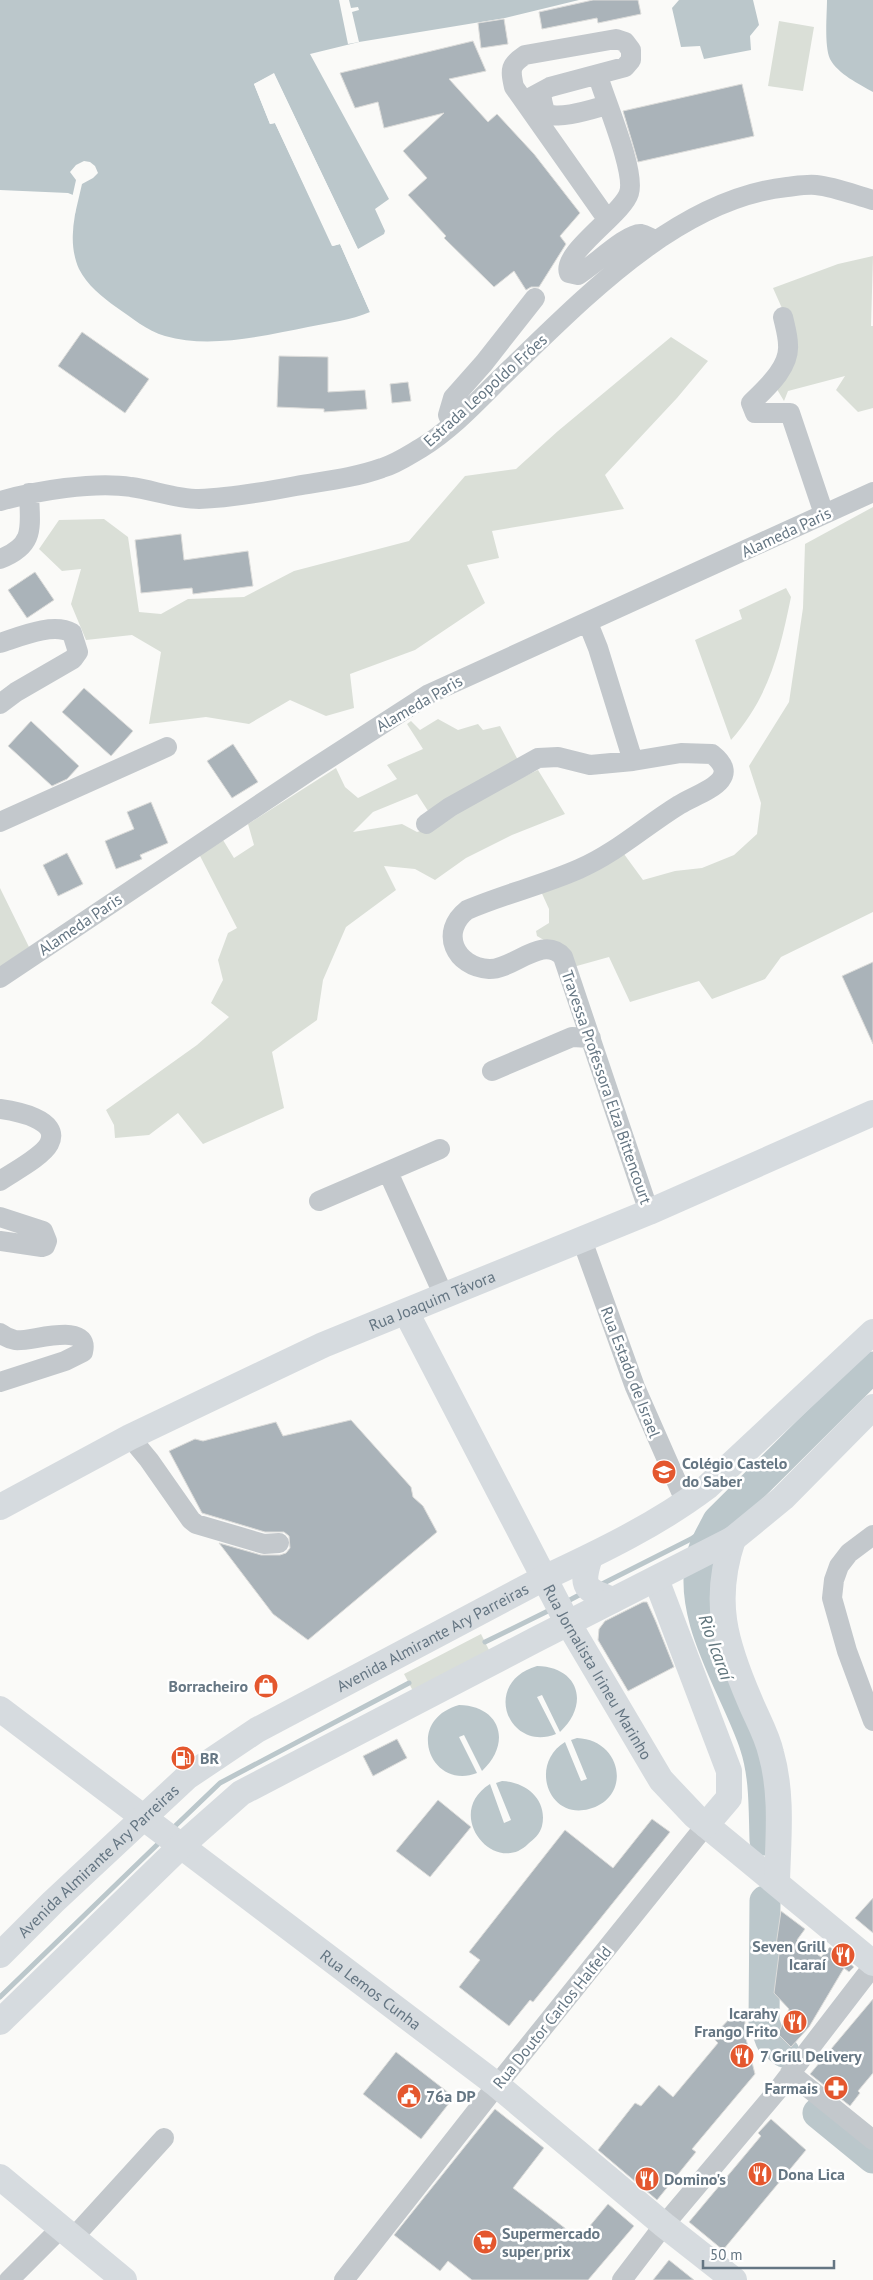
<svg xmlns="http://www.w3.org/2000/svg" width="873" height="2280" font-family="'PT Sans',sans-serif">
<style>
.green{fill:#dadfd7}
.water{fill:#bbc7cb}
.pier{fill:#fafaf8}
.lines{fill:none;stroke-linecap:round;stroke-linejoin:round}
.stream{stroke:#bbc7cb;stroke-width:5}
.river{stroke:#bbc7cb;stroke-width:31}
.building{fill:#aab3b9;stroke:#dcdcda}
.minor{stroke:#c3c8cc;stroke-width:20}
.major{stroke:#d6dbdf;stroke-width:26}
.labels{text-anchor:middle;dominant-baseline:central;stroke-width:5;stroke-linejoin:round;paint-order:stroke}
.street-label{font-size:16px;fill:#657683;stroke:#fff}
.poi-label{font-size:16px;font-weight:bold;fill:#657683;stroke:#fff;text-anchor:start}
.water-label{font-size:18px;font-style:italic;fill:#60757c;stroke:#fff}
</style>
<rect width="100%" height="100%" fill="#fafaf8"/>
<path class="green" d="M 779,21 L 814,27 L 803,91 L 768,86 Z
M 873,256 L 871,326 L 873,326 L 873,408 L 858,412 L 836,390 L 845,376 L 788,391 L 784,401 L 775,386 L 789,324 L 773,288 L 838,264 Z
M 671,337 L 708,361 L 677,398 L 605,475 L 624,509 L 492,531 L 499,558 L 467,565 L 485,603 L 415,650 L 350,674 L 354,708 L 326,716 L 290,700 L 249,724 L 206,717 L 149,724 L 161,652 L 132,635 L 86,640 L 71,604 L 81,569 L 62,571 L 39,549 L 59,520 L 104,519 L 128,537 L 139,612 L 161,614 L 188,599 L 244,597 L 294,571 L 409,541 L 465,476 L 516,469 L 558,431 Z
M 873,507 L 873,912 L 781,957 L 765,979 L 712,999 L 699,981 L 630,1002 L 609,957 L 566,969 L 554,946 L 537,936 L 536,931 L 549,923 L 549,909 L 539,887 L 624,854 L 643,880 L 675,871 L 702,868 L 734,855 L 757,834 L 761,803 L 749,766 L 789,702 L 803,608 L 805,544 Z
M 786,588 L 791,597 C 780,651 769,697 731,740 L 695,640 L 742,619 L 739,610 Z
M 438,719 L 458,730 L 478,724 L 483,730 L 500,726 L 519,762 L 430,814 L 417,794 L 373,812 L 353,832 L 402,824 L 417,832 L 434,827 L 461,805 L 538,770 L 565,814 L 512,835 L 466,858 L 435,880 L 415,869 L 384,866 L 396,890 L 346,927 L 323,980 L 317,1020 L 272,1052 L 284,1108 L 203,1144 L 178,1113 L 149,1135 L 115,1138 L 114,1125 L 106,1110 L 197,1045 L 229,1017 L 211,1003 L 223,980 L 218,960 L 228,933 L 237,928 L 199,854 L 223,840 L 234,858 L 254,845 L 248,824 L 336,768 L 345,787 L 358,798 L 397,779 L 387,765 L 423,749 L 407,724 L 411,721 L 420,730 Z
M 0,888 L 29,947 L 0,967 Z
M 481,1634 L 490,1652 L 413,1691 L 404,1674 Z"/>
<path class="water" d="M 0,0 L 579,0 L 505,18 L 359,42 L 310,54 L 389,199 L 375,209 L 385,231 L 384,234 L 358,249 L 274,74 L 254,84 L 270,124 L 275,123 L 332,246 L 340,244 L 370,312 C 351,320 329,323 308,327 C 263,336 210,349 165,336 C 147,331 131,317 116,307 C 102,297 87,285 79,269 C 74,258 72,244 73,232 C 73,220 79,205 73,195 L 68,193 L 0,190 Z
M 679,0 L 753,0 L 759,25 L 750,36 L 751,50 L 704,59 L 700,46 L 681,47 L 672,8 Z
M 827,0 L 873,0 L 873,92 C 859,84 838,74 830,59 C 824,45 827,15 827,0 Z
M 537,1666 C 579,1667 590,1704 560,1732 L 542,1695 L 537,1697 L 556,1734 C 509,1753 480,1683 537,1666 Z
M 459,1705 C 501,1706 512,1743 482,1771 L 464,1735 L 459,1737 L 477,1773 C 431,1791 403,1721 459,1705 Z
M 577,1738 C 623,1740 632,1798 589,1809 C 548,1820 529,1764 565,1742 L 581,1781 L 587,1779 L 571,1740 Z
M 502,1781 C 526,1782 548,1800 542,1826 C 540,1834 534,1839 528,1844 C 495,1877 442,1814 490,1784 L 504,1823 L 511,1820 L 496,1783 Z"/>
<path class="pier" d="M 339,0 L 349,0 L 351,8 L 358,7 L 359,10 L 352,12 L 359,42 L 348,44 Z
M 274,73 L 359,252 L 355,250 L 273,77 L 257,85 L 272,121 L 277,122 L 334,243 L 342,242 L 373,311 L 370,312 L 340,244 L 333,246 L 275,123 L 270,124 L 254,84 Z
M 84,161 L 90,162 L 95,166 L 98,173 L 93,178 L 82,184 L 75,214 L 73,211 L 72,198 L 76,180 L 70,172 L 76,165 Z"/>
<g class="lines">
<path class="stream" d="M 600,1585 L 691,1539 L 718,1521
M 566,1602 L 583,1593
M 485,1642 L 552,1609
M 172,1829 L 220,1783 L 409,1683
M 0,1997 L 161,1841"/>
<path class="river" d="M 765,1840 C 764,1808 765,1775 755,1745 C 736,1687 684,1615 703,1552 C 706,1542 713,1531 718,1521 L 873,1367
M 765,1901 L 764,2022 L 771,2041 L 784,2052
M 818,2113 L 873,2158"/>
</g>
<path class="building" d="M 593,0 L 638,0 L 641,14 L 598,23 L 597,18 L 542,29 L 539,12 Z
M 504,19 L 508,44 L 481,48 L 478,23 Z
M 473,41 L 486,71 L 449,79 L 488,122 L 497,114 L 534,154 L 580,213 L 560,236 L 566,244 L 539,287 L 531,287 L 526,290 L 514,271 L 494,287 L 444,238 L 446,236 L 408,195 L 427,178 L 403,151 L 444,113 L 384,128 L 378,102 L 355,108 L 340,73 Z
M 742,84 L 754,136 L 638,162 L 623,111 Z
M 82,332 L 149,379 L 125,413 L 58,366 Z
M 279,356 L 328,357 L 328,392 L 365,390 L 367,409 L 324,412 L 324,409 L 277,407 Z
M 408,382 L 411,401 L 392,403 L 390,384 Z
M 181,534 L 184,560 L 248,551 L 253,586 L 193,594 L 192,588 L 141,593 L 135,540 Z
M 35,572 L 54,600 L 27,618 L 8,590 Z
M 84,688 L 133,731 L 111,756 L 62,712 Z
M 31,721 L 79,766 L 67,779 L 52,786 L 8,746 Z
M 233,744 L 258,782 L 232,798 L 207,761 Z
M 151,802 L 168,843 L 140,855 L 142,859 L 116,869 L 105,841 L 134,829 L 127,812 Z
M 67,853 L 83,884 L 58,896 L 43,865 Z
M 873,962 L 873,1044 L 842,976 Z
M 351,1420 L 411,1487 L 413,1497 L 423,1506 L 437,1532 L 308,1640 L 273,1614 L 219,1543 L 261,1555 L 280,1555 L 286,1553 L 290,1548 L 289,1536 L 284,1532 L 265,1532 L 202,1513 L 169,1451 L 195,1439 L 203,1441 L 276,1422 L 283,1436 Z
M 643,1602 L 647,1602 L 656,1622 L 674,1667 L 628,1691 L 598,1640 L 599,1629 L 605,1621 Z
M 397,1739 L 407,1758 L 373,1776 L 363,1756 Z
M 438,1800 L 471,1827 L 430,1877 L 396,1851 Z
M 652,1819 L 670,1832 L 533,2002 L 530,2000 L 509,2026 L 459,1987 L 480,1960 L 469,1952 L 565,1830 L 613,1868 Z
M 873,1898 L 873,1933 L 855,1918 Z
M 781,1911 L 805,1929 L 797,1940 L 821,1957 L 830,1947 L 854,1967 L 849,1972 L 844,1968 L 809,2027 L 791,2047 L 778,2034 L 789,2009 L 774,1993 L 779,1954 L 775,1952 Z
M 873,1999 L 873,2073 L 858,2091 L 860,2093 L 850,2106 L 810,2074 Z
M 737,2011 L 745,2018 L 745,2035 L 755,2074 L 692,2149 L 696,2152 L 657,2200 L 598,2150 L 635,2103 L 641,2106 L 659,2085 L 673,2097 L 718,2043 L 712,2037 Z
M 396,2052 L 454,2097 L 421,2139 L 363,2094 Z
M 495,2109 L 544,2148 L 513,2188 L 579,2239 L 608,2204 L 634,2226 L 588,2280 L 472,2280 L 448,2261 L 440,2271 L 394,2235 Z
M 771,2119 L 806,2150 L 723,2250 L 689,2222 L 761,2136 L 758,2133 Z
M 669,2260 L 694,2280 L 653,2280 Z"/>
<g class="lines">
<path class="minor" d="M 598,76 C 605,100 636,172 629,193 C 623,214 561,253 569,273 L 578,275 C 592,267 628,232 641,234 C 646,235 651,239 656,240
M 541,94 C 542,99 543,108 546,112 C 554,122 596,108 607,105
M 524,101 L 550,87 L 625,67 L 631,60 L 631,50 L 625,42 L 616,39 L 525,55 C 510,65 510,69 514,87 L 607,219
M 783,317 C 785,326 788,336 788,345 C 790,368 765,389 751,403 L 755,413 L 790,413 L 824,514
M 452,424 L 448,415 L 453,398 L 484,363 L 535,298
M 0,501 C 36,491 94,481 131,487 C 153,490 176,499 199,499 C 231,498 264,492 296,486 C 325,481 354,478 382,468 C 396,464 409,455 421,448 C 454,428 482,396 509,370 C 585,297 678,199 787,187 C 796,186 807,184 816,185 C 835,187 855,195 873,200
M 0,559 C 36,545 30,527 29,493
M 588,623 L 598,648 L 633,761 L 681,753 L 712,754 C 746,781 697,793 679,805 C 645,826 616,853 579,869 C 543,885 504,894 467,910 C 439,932 455,967 489,969 C 513,970 543,934 563,957 L 649,1212
M 0,643 C 19,637 53,622 72,633 L 78,652 L 73,659 L 16,692 L 0,704
M 0,822 L 167,747
M 426,824 L 450,807 L 538,758 L 558,757 L 590,765 L 633,761
M 0,978 L 311,770 L 429,694 L 873,492
M 492,1071 L 572,1037 L 591,1038
M 0,1109 C 14,1111 62,1119 49,1144 C 42,1157 13,1172 0,1181
M 388,1172 L 444,1296
M 319,1201 L 440,1149
M 0,1217 L 43,1231 L 47,1241 L 45,1246 L 42,1247 L 0,1241
M 582,1240 L 635,1387 L 686,1503
M 0,1333 C 4,1336 10,1339 15,1340 C 28,1343 91,1320 83,1352 L 65,1361 L 0,1382
M 130,1437 L 149,1460 L 191,1520 L 196,1524 L 264,1544 L 279,1543
M 873,1535 L 849,1553 L 839,1566 L 834,1580 L 832,1598 L 847,1651 L 873,1721
M 790,2073 L 873,2140
M 72,2239 L 164,2138
M 9,2280 L 61,2228
M 344,2280 L 497,2085 L 706,1825
M 622,2280 L 664,2225 L 777,2091 L 873,1966"/>
<g class="major">
<path id="s1" d="M 406,1312 L 564,1616 L 661,1780 L 695,1816 L 873,1963"/>
<path id="s2" d="M 0,1507 L 130,1437 L 323,1345 L 649,1212 L 873,1113"/>
<path d="M 733,1539 C 712,1601 725,1643 750,1701 C 757,1718 767,1735 771,1753 C 783,1795 778,1840 777,1882"/>
<path d="M 590,1557 C 580,1587 585,1590 613,1600"/>
<path d="M 656,1579 L 729,1771 L 729,1798 L 706,1825"/>
<path id="s3" d="M 0,1709 L 497,2085 L 664,2225 L 734,2280"/>
<path id="s4" d="M 0,1955 L 53,1902 L 187,1777 L 257,1730 L 544,1578 C 600,1552 658,1524 707,1487 L 873,1332"/>
<path d="M 0,2022 L 181,1846 L 241,1793 L 535,1640 L 733,1539 L 783,1498 L 873,1407"/>
<path d="M 0,2177 L 124,2280"/>
</g>
</g>
<defs>
<symbol id="school-disc" viewBox="-11 -11 22 22"><circle r="9.5" fill="#e4572e" stroke="#fff"/><path d="M0-5L7-2L0 1L-7-2ZM-4 1L0 2.5L4 1V4Q0 6-4 4Z" fill="#fff"/></symbol>
<symbol id="shop-disc" viewBox="-11 -11 22 22"><circle r="9.5" fill="#e4572e" stroke="#fff"/><path d="M-5-2.5h2.3a2.7 3.5 0 0 1 5.4 0H5L5.5 6h-11ZM-1.5-2.5h3a1.5 2.3 0 0 0-3 0Z" fill="#fff"/></symbol>
<symbol id="fuel-disc" viewBox="-11 -11 22 22"><circle r="9.5" fill="#e4572e" stroke="#fff"/><path d="M-5.5-6h7V0h2V4h1.3V-2.5L3-4.5l.8-.8L6-3V5H2.5V1h-1V6h-7ZM-4.2-4.7v3.2H.2V-4.7Z" fill="#fff"/></symbol>
<symbol id="restaurant-disc" viewBox="-11 -11 22 22"><circle r="9.5" fill="#e4572e" stroke="#fff"/><path d="M-5-6h1v4h1v-4h1v4h1v-4h1v5L-1.5 .5V6h-2V.5L-5-1ZM5-6V6H3V1.5H1.5Q1.5-4 5-6Z" fill="#fff"/></symbol>
<symbol id="pharmacy-disc" viewBox="-11 -11 22 22"><circle r="9.5" fill="#e4572e" stroke="#fff"/><path d="M-2-6h4v4h4v4h-4v4h-4v-4h-4v-4h4Z" fill="#fff"/></symbol>
<symbol id="civic-disc" viewBox="-11 -11 22 22"><circle r="9.5" fill="#e4572e" stroke="#fff"/><path d="M-.6-6.5H3V-4.5H.6V-3L4-1V1h2V6H-6V1h2V-1L-.6-3ZM-1.2 2.5V6h2.4V2.5Z" fill="#fff"/></symbol>
<symbol id="supermarket-disc" viewBox="-11 -11 22 22"><circle r="9.5" fill="#e4572e" stroke="#fff"/><path d="M-6-5.5h2.5l.6 2H6L4.5 2H-2.5L-4.4-4H-6ZM-1.5 3.2a1.3 1.3 0 1 0 .1 0ZM3 3.2a1.3 1.3 0 1 0 .1 0Z" fill="#fff"/></symbol>
</defs>
<g fill-rule="evenodd">
<use href="#school-disc" x="650" y="1458" width="28" height="28"/>
<use href="#shop-disc" x="252" y="1672" width="28" height="28"/>
<use href="#fuel-disc" x="169" y="1744" width="28" height="28"/>
<use href="#restaurant-disc" x="829" y="1941" width="28" height="28"/>
<use href="#restaurant-disc" x="781" y="2008" width="28" height="28"/>
<use href="#restaurant-disc" x="728" y="2042" width="28" height="28"/>
<use href="#pharmacy-disc" x="822" y="2074" width="28" height="28"/>
<use href="#civic-disc" x="395" y="2082" width="28" height="28"/>
<use href="#restaurant-disc" x="746" y="2160" width="28" height="28"/>
<use href="#restaurant-disc" x="633" y="2165" width="28" height="28"/>
<use href="#supermarket-disc" x="471" y="2228" width="28" height="28"/>
</g>
<g class="labels">
<g class="street-label">
<text transform="translate(485 390) rotate(-42)">Estrada Leopoldo Fróes</text>
<text transform="translate(786 532) rotate(-25)">Alameda Paris</text>
<text transform="translate(419 703) rotate(-30)">Alameda Paris</text>
<text transform="translate(80 924) rotate(-34)">Alameda Paris</text>
<text transform="translate(607 1087) rotate(71)">Travessa Professora Elza Bittencourt</text>
<text stroke="none"><textPath href="#s2" startOffset="479">Rua Joaquim Távora</textPath></text>
<text transform="translate(631 1372) rotate(69)">Rua Estado de Israel</text>
<text stroke="none"><textPath href="#s4" startOffset="541">Avenida Almirante Ary Parreiras</textPath></text>
<text stroke="none"><textPath href="#s1" startOffset="408">Rua Jornalista Irineu Marinho</textPath></text>
<text stroke="none"><textPath href="#s4" startOffset="136">Avenida Almirante Ary Parreiras</textPath></text>
<text stroke="none"><textPath href="#s3" startOffset="465">Rua Lemos Cunha</textPath></text>
<text transform="translate(552 2017) rotate(-51)">Rua Doutor Carlos Halfeld</text>
</g>
<g class="poi-label">
<text x="682" y="1463">Colégio Castelo<tspan x="682" dy="18">do Saber</tspan></text>
<text x="248" y="1686" text-anchor="end">Borracheiro</text>
<text x="200" y="1758">BR</text>
<text x="826" y="1946" text-anchor="end">Seven Grill<tspan x="826" dy="18">Icaraí</tspan></text>
<text x="778" y="2013" text-anchor="end">Icarahy<tspan x="778" dy="18">Frango Frito</tspan></text>
<text x="760" y="2056">7 Grill Delivery</text>
<text x="818" y="2088" text-anchor="end">Farmais</text>
<text x="426" y="2096">76a DP</text>
<text x="778" y="2174">Dona Lica</text>
<text x="664" y="2179">Domino's</text>
<text x="502" y="2233">Supermercado<tspan x="502" dy="18">super prix</tspan></text>
</g>
<g class="water-label">
<text transform="translate(716 1647) rotate(70)">Rio Icaraí</text>
</g>
</g>
<path d="M703 2260v8h131v-8" fill="none" stroke="#657683" stroke-width="2.5"/>
<text x="710" y="2260" font-size="15" fill="#657683" stroke="#ffffff" stroke-width="4" paint-order="stroke">50 m</text>
</svg>
